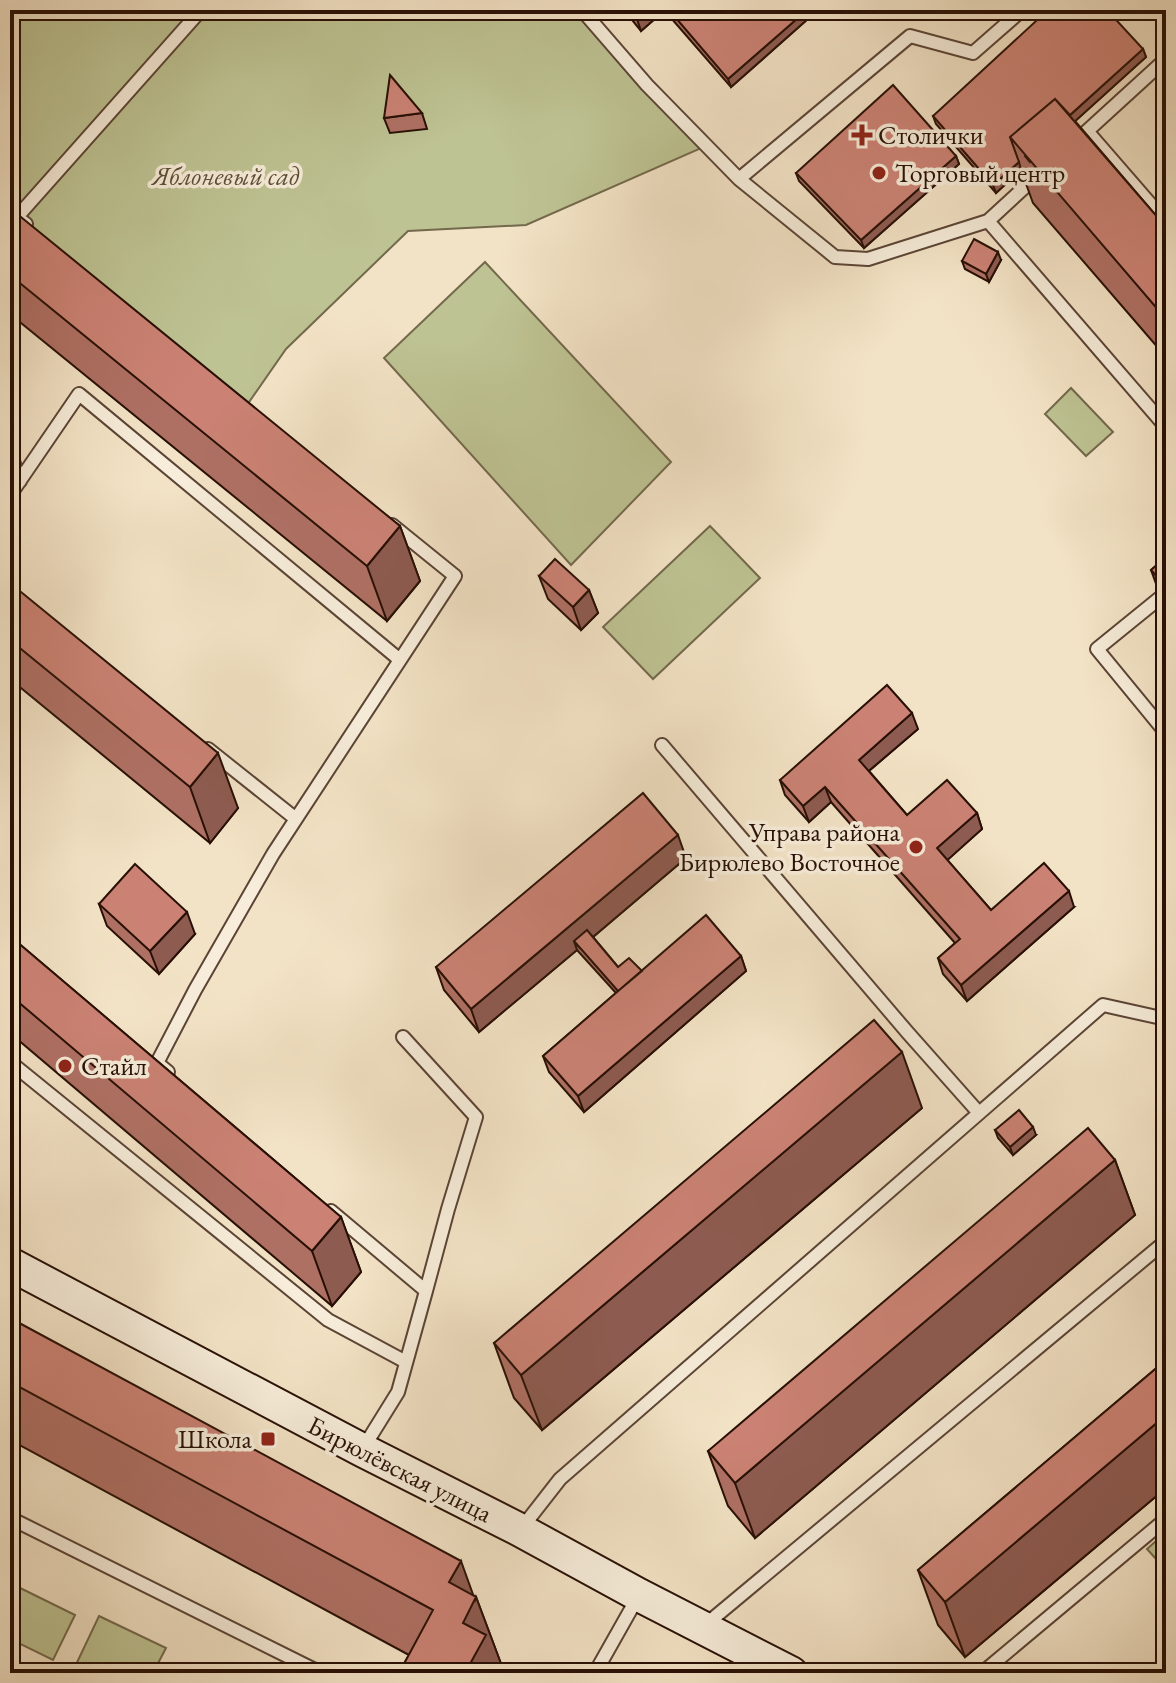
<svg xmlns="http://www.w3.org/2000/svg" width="1176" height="1683" font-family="'EB Garamond',serif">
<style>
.green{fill:#bec393;stroke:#73694c;stroke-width:2}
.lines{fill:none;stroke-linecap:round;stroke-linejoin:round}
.lane-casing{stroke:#5b4435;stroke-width:16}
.secondary-casing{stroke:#280f05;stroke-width:36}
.lane{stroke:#f7edda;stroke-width:12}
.secondary{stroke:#f7edda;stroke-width:32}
.wall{fill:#af7064;stroke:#280f05;stroke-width:2}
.shaded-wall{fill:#8e5b51;stroke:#280f05;stroke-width:2}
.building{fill:#cb8274;stroke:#280f05;stroke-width:2}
.poi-dot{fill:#8f2418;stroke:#f7edda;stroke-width:3}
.labels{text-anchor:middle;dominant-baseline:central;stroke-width:7;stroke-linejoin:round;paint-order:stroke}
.poi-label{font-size:26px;fill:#280f05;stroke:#f7edda;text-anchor:start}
.park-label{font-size:26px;font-style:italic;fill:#5c4e37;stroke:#f7edda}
.street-label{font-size:26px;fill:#280f05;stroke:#f7edda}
</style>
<rect width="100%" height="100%" fill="#f3e3c6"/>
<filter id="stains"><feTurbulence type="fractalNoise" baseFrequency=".0025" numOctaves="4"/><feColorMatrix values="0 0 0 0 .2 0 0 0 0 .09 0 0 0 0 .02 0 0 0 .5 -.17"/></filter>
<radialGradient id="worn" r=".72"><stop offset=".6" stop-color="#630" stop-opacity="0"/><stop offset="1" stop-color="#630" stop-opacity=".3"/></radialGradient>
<path class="green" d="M 10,10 L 586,10 L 706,146 L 526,225 L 408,231 L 286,349 L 247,405 L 10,226 Z
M 485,262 L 671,462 L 571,565 L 384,358 Z
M 1071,388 L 1113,432 L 1086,456 L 1045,414 Z
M 710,526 L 760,578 L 653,679 L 603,627 Z
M 1166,1532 L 1166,1570 L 1147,1549 Z
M 10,1583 L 75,1615 L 53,1660 L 10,1639 Z
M 99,1616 L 166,1648 L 153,1673 L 72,1673 Z"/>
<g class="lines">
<defs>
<path id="lane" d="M 582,10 L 647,85 L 739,179 L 910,36 L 973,53 L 1022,10
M 1087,131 L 1166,222
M 1074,143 L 1166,59
M 739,179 L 835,257 L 868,259 L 988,221 L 1039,174
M 988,221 L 1166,427
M 26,224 L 17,217 L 201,10
M 10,453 L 20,481
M 10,495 L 79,394 L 400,660
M 1166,593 L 1097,649 L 1166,733
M 662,745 L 908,1033 L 979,1113
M 208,749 L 296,819
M 403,1037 L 476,1117 L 448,1209 L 426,1291
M 10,1062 L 328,1320 L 406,1362
M 168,1072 L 157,1063 L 195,990 L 273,854 L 455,576 L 392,525
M 331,1211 L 426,1291 L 398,1392 L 362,1450
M 10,1518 L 321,1673
M 521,1529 L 560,1479 L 1103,1005 L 1166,1019
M 704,1626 L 1166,1241
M 595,1673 L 639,1595
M 982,1673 L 1166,1519"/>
<path id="secondary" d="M 10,1264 L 362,1450 L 520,1530 L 639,1595 L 791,1673"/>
</defs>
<use href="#lane" class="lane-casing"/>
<use href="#secondary" class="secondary-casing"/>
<use href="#lane" class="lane"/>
<use href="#secondary" class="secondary"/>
</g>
<path class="wall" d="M 624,10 L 665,10 L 641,31 Z
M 669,10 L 818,10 L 731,87 L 671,18 Z
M 1143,49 L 1146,57 L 1075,121 L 1166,227 L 1166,357 L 1033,203 L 1021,170 L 996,193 L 936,124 L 933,116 Z
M 422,113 L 427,129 L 390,133 L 384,118 Z
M 956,156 L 959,164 L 864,248 L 799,181 L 796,173 Z
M 10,221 L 400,526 L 420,581 L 387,621 L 10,314 Z
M 1001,260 L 989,282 L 965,269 L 962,261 Z
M 1166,557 L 1166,611 L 1151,570 Z
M 539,576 L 589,590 L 598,613 L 581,630 L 548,599 Z
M 10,583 L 238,808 L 210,843 L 10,679 Z
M 918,729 L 869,771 L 907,815 L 977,813 L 982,829 L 947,860 L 991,910 L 1074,907 L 967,1001 L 943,974 L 938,958 L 955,943 L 831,802 L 809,822 L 785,795 L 780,780 Z
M 686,858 L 593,937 L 618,967 L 642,971 L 741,956 L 746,971 L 584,1112 L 549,1072 L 543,1056 L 616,993 L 577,950 L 479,1032 L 444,990 L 436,967 Z
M 99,904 L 195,934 L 159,974 L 107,926 Z
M 10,936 L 341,1217 L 361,1272 L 332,1306 L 10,1033 Z
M 922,1108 L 542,1430 L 514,1398 L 494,1343 Z
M 995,1130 L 1036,1135 L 1013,1155 L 998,1138 Z
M 1115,1160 L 1135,1215 L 755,1538 L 728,1506 L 708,1451 Z
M 10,1318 L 476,1597 L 503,1669 L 500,1673 L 399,1673 L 409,1655 L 10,1440 Z
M 1166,1360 L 1166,1488 L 965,1657 L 938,1625 L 918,1570 Z"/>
<path class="shaded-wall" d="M 634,10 L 665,10 L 641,31 Z
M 807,10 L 818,10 L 731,87 L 728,79 Z
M 1143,49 L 1146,57 L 1030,162 L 1025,156 Z
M 956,156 L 959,164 L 864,248 L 861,240 Z
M 1019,162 L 1021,170 L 996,193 L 993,185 Z
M 998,252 L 1001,260 L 989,282 L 986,274 Z
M 400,526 L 420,581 L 387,621 L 367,566 Z
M 589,590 L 598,613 L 581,630 L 573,607 Z
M 912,713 L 918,729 L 864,775 L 859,760 Z
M 218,753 L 238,808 L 210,843 L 190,787 Z
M 825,787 L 831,802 L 809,822 L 803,806 Z
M 977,813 L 982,829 L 943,864 L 937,848 Z
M 678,835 L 686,858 L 580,948 L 574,941 L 577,950 L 479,1032 L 471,1009 Z
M 1069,891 L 1074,907 L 967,1001 L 961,985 Z
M 187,912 L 195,934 L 159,974 L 150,951 Z
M 741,956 L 746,971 L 584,1112 L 578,1096 Z
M 902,1052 L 922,1108 L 542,1430 L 521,1375 Z
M 1033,1127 L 1036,1135 L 1013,1155 L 1010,1147 Z
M 1115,1160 L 1135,1215 L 755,1538 L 735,1483 Z
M 341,1217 L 361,1272 L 332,1306 L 312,1251 Z
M 1166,1415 L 1166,1488 L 965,1657 L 945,1602 Z
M 461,1561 L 475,1600 L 476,1597 L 503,1669 L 500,1673 L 465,1673 L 449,1582 Z"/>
<path class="building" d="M 669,10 L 807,10 L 728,79 Z
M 1048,10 L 1107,10 L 1143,49 L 1070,115 L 1055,99 L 1010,137 L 1019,162 L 993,185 L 933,116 Z
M 390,75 L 422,113 L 384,118 Z
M 893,85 L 956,156 L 861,240 L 796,173 Z
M 1055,99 L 1166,227 L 1166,319 L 1010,137 Z
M 16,213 L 400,526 L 367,566 L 10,275 L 10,221 Z
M 974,239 L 998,252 L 986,274 L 962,261 Z
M 1166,557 L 1166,587 L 1151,570 Z
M 555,559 L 589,590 L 573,607 L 539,576 Z
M 10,583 L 218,753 L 190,787 L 10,640 Z
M 887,685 L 912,713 L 859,760 L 907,815 L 947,780 L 977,813 L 937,848 L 991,910 L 1044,863 L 1069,891 L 961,985 L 938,958 L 960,939 L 825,787 L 803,806 L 780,780 Z
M 643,793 L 678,835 L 471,1009 L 436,967 Z
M 135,864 L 187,912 L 150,951 L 99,904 Z
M 706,915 L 741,956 L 578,1096 L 543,1056 Z
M 587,930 L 618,967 L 629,958 L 642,971 L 618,991 L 574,941 Z
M 10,936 L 341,1217 L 312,1251 L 10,995 Z
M 874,1020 L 902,1052 L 521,1375 L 494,1343 Z
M 1019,1110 L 1033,1127 L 1010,1147 L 995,1130 Z
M 1088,1128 L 1115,1160 L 735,1483 L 708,1451 Z
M 10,1318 L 461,1561 L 449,1582 L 476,1597 L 463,1623 L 486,1635 L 465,1673 L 399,1673 L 433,1610 L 10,1382 Z
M 1166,1360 L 1166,1415 L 945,1602 L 918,1570 Z"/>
<g class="poi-dot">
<path d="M858 123h8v8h8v8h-8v8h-8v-8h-8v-8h8z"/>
<circle cx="879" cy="173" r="8"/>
<circle cx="916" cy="847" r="8"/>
<circle cx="65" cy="1066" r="8"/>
<rect x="260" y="1431" width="16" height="16" rx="4"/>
</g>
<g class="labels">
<g class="poi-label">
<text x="878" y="135">Столички</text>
<text x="895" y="173">Торговый центр</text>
<text x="900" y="832" text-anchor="end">Управа района<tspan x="900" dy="30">Бирюлево Восточное</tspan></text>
<text x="81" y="1066">Стайл</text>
<text x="252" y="1439" text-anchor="end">Школа</text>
</g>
<g class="park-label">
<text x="226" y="176">Яблоневый сад</text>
</g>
<g class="street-label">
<text transform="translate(400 1469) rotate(27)">Бирюлёвская улица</text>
</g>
</g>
<rect width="1176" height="1683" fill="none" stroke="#f3e3c6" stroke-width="40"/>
<rect x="12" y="12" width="1152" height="1659" fill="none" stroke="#280f05" stroke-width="4"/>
<rect x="20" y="20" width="1136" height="1643" fill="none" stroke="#280f05" stroke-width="2"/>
<rect width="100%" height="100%" filter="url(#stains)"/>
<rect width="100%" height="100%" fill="url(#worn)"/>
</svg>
